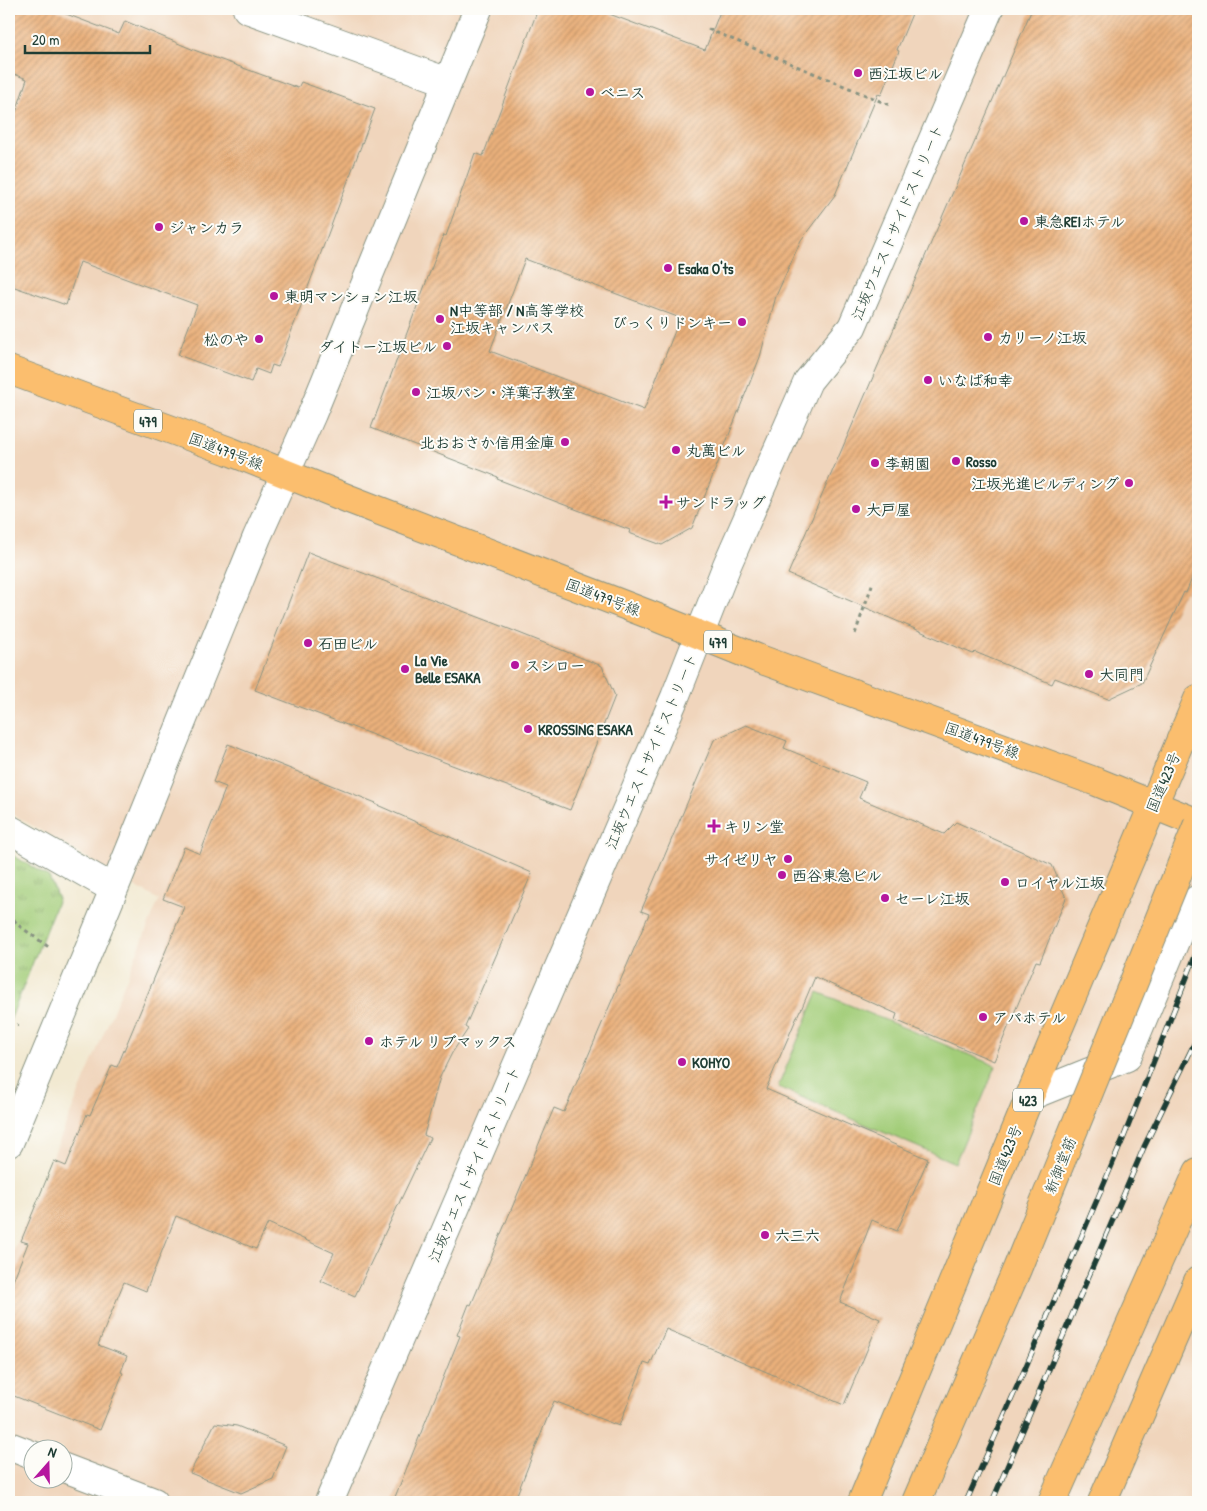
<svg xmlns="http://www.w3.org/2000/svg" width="1207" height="1511" font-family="'Patrick Hand','Klee One',sans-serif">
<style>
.built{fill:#f0d5bc;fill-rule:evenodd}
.grass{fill:#a3cd79;stroke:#618556}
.park{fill:url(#park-tufts);stroke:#618556}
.building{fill:url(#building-hatch);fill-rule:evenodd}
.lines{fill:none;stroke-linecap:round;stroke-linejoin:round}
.minor-casing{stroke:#889382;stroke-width:30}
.highway-casing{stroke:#889382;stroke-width:30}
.path{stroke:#889382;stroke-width:3;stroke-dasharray:4 4;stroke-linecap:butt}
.minor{stroke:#fff;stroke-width:28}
.highway{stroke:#fbbe6e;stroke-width:28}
.rail-casing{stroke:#1f3d34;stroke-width:5.5}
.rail{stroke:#fdfcf7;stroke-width:4;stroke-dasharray:11;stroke-linecap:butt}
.highway-bridge-casing{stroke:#889382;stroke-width:30;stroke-linecap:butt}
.highway-bridge{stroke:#fbbe6e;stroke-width:28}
.poi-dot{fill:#b5179e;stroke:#fdfcf7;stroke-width:2}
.labels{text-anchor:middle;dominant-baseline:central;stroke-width:4;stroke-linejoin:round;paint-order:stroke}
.shield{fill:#fdfcf7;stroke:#62766e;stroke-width:1}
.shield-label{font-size:14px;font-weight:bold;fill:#1f3d34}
.poi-label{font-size:15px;font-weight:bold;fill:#1f3d34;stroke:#fdfcf7;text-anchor:start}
.street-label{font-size:15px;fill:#1f3d34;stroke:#fdfcf7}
</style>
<defs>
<pattern id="park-tufts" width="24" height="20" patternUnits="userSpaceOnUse" patternTransform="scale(1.25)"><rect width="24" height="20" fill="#a3cd79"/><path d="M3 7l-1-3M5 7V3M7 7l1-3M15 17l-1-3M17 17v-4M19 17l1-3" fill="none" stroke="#84a864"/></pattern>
<pattern id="building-hatch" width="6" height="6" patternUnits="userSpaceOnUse" patternTransform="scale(1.25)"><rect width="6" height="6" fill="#ebb17c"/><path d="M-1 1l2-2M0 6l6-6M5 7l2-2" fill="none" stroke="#be9166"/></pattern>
</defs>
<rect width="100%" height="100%" fill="#fdfcf7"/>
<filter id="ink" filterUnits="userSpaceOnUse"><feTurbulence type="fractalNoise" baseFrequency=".02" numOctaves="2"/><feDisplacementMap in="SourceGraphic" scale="10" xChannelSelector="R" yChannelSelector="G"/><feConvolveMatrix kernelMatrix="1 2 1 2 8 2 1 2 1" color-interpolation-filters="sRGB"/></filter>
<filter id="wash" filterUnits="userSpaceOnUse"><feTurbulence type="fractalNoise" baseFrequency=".0096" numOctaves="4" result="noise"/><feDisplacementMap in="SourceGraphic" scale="20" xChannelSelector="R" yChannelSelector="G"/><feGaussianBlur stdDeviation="1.12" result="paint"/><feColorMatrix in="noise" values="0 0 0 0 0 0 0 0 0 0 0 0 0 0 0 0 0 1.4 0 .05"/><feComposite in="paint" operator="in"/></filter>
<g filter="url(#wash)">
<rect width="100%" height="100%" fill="#f2e9d1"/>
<path class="built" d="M 9,9 L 1198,9 L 1198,1502 L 9,1502 L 9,1262 L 159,900 L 9,812 ZM 32,1448 L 62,1448 L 62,1478 L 32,1478 Z"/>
<path class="grass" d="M 818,992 L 996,1066 L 955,1163 L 778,1087 Z"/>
<path class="park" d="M 9,853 L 49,877 L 58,899 L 9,1023 Z"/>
<g id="blocks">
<path class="building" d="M 9,9 L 53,9 L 119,34 L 125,21 L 194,50 L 298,88 L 301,82 L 375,109 L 278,367 L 272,365 L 269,374 L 256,369 L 251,382 L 178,355 L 197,305 L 80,262 L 66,305 L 9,285 L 9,133 L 27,79 L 9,72 Z
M 538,9 L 596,9 L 705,50 L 721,9 L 914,9 L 897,50 L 899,51 L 881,95 L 878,94 L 835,195 L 801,240 L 776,296 L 760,357 L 692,528 L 662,545 L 629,533 L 630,530 L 497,479 L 498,477 L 371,428 L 444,235 L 446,236 L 475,153 L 483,156 ZM 525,259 L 680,318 L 644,410 L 490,351 Z
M 1032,9 L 1198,9 L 1198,563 L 1186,593 L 1184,592 L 1142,683 L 1108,699 L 1055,678 L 1052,684 L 975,652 L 973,654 L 788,574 Z
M 308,552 L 494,623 L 602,666 L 615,696 L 570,810 L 255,690 Z
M 746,725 L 787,741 L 784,748 L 866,782 L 859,798 L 944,834 L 956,822 L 1052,865 L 1066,898 L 1040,962 L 1036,961 L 994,1061 L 895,1020 L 897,1014 L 815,977 L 801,1010 L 800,1010 L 766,1089 L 928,1159 L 897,1231 L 872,1220 L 840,1302 L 880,1319 L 844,1405 L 666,1329 L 650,1365 L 644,1363 L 619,1426 L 554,1401 L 514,1502 L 393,1502 L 460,1336 L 457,1335 L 469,1304 L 471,1305 L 554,1108 L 564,1112 L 649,914 L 641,911 L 714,740 Z
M 228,744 L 376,803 L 375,804 L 532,873 L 465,1027 L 468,1029 L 452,1053 L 440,1077 L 424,1135 L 430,1138 L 355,1296 L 321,1281 L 334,1253 L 268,1223 L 256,1249 L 176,1216 L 146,1291 L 124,1282 L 98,1345 L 127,1356 L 121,1372 L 123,1373 L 100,1430 L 9,1394 L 9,1291 L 28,1243 L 21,1241 L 54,1161 L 66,1166 L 87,1114 L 90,1115 L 112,1065 L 117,1067 L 184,907 L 163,899 L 184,847 L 200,854 L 226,787 L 213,782 Z
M 215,1423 L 237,1426 L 286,1446 L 273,1479 L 241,1493 L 190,1473 Z"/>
</g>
</g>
<g filter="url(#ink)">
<use href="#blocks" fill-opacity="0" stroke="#889382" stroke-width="1"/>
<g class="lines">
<defs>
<path id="minor" d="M 247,9 L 448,82
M 9,829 L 114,889
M 1030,1096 L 1127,1057 L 1190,905 L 1198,899
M 9,1143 L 114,889 L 257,537 L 312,414 L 478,9
M 9,1446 L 32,1455
M 62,1467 L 154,1502
M 329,1502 L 675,697 L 727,565 L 808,381 L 852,327 L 989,9"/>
<path id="highway" d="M 9,370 L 229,451 L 349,499 L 653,616 L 757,658 L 1097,782 L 1198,823
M 862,1502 L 1030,1096 L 1198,699
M 1052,1502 L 1198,1172
M 1102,1502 L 1198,1281"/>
</defs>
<use href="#minor" class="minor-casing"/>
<use href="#highway" class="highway-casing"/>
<path class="path" d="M 708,29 L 892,106
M 1192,577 L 1198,580
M 855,634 L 873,582
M 1194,662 L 1198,653
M 9,913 L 18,925 L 50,948
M 9,1025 L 18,1025"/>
<use href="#minor" class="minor"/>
<use href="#highway" class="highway"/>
<defs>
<path id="rail" d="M 966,1502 L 1027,1364 L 1123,1139 L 1198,949
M 992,1502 L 1144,1147 L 1198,1036"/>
</defs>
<use href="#rail" class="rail-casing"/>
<use href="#rail" class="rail"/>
<defs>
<path id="highway-bridge" d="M 916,1502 L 1017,1269 L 1198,824"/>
</defs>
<use href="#highway-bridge" class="highway-bridge-casing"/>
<use href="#highway-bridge" class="highway-bridge"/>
</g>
</g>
<g class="poi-dot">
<circle cx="858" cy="73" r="5"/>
<circle cx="590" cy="92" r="5"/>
<circle cx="1024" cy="221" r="5"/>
<circle cx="159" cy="227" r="5"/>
<circle cx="668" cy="268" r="5"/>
<circle cx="274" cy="296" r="5"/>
<circle cx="440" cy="319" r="5"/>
<circle cx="742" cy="322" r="5"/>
<circle cx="988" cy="337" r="5"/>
<circle cx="259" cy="339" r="5"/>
<circle cx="447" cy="346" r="5"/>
<circle cx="928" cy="380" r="5"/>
<circle cx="416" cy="392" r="5"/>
<circle cx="565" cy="442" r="5"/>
<circle cx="676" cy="450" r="5"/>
<circle cx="956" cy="461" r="5"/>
<circle cx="875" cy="463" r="5"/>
<circle cx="1129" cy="483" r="5"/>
<path d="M663.5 494.5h5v5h5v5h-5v5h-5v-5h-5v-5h5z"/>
<circle cx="856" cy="509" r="5"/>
<circle cx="308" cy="643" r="5"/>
<circle cx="515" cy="665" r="5"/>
<circle cx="405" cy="669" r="5"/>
<circle cx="1089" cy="674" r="5"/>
<circle cx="528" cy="729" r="5"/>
<path d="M711.5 818.5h5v5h5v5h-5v5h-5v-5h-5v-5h5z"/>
<circle cx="788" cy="859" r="5"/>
<circle cx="782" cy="875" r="5"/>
<circle cx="1005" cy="882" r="5"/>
<circle cx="885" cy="898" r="5"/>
<circle cx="983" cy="1017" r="5"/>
<circle cx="369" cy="1041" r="5"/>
<circle cx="682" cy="1062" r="5"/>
<circle cx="765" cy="1235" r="5"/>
</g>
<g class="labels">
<g class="shield">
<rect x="134" y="409.5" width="28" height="23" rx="4"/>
<rect x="704" y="630.5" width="28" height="23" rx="4"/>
<rect x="1013" y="1088.5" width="30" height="23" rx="4"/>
</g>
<g class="shield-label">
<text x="148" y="421">479</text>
<text x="718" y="642">479</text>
<text x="1028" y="1100">423</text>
</g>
<g class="poi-label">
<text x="868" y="73">西江坂ビル</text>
<text x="600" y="92">ベニス</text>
<text x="1034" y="221">東急REIホテル</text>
<text x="169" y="227">ジャンカラ</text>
<text x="678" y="268">Esaka O'ts</text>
<text x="284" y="296">東明マンション江坂</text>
<text x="450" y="310">N中等部 / N高等学校<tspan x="450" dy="17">江坂キャンパス</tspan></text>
<text x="732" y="322" text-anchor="end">びっくりドンキー</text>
<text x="998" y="337">カリーノ江坂</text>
<text x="249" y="339" text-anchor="end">松のや</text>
<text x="437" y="346" text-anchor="end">ダイトー江坂ビル</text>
<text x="938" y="380">いなば和幸</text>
<text x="426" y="392">江坂パン・洋菓子教室</text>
<text x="555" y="442" text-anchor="end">北おおさか信用金庫</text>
<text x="686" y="450">丸萬ビル</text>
<text x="966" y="461">Rosso</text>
<text x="885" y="463">李朝園</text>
<text x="1119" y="483" text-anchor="end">江坂光進ビルディング</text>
<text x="676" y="502">サンドラッグ</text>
<text x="866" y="509">大戸屋</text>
<text x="318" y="643">石田ビル</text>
<text x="415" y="660">La Vie<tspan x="415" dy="17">Belle ESAKA</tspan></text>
<text x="525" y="665">スシロー</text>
<text x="1099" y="674">大同門</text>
<text x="538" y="729">KROSSING ESAKA</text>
<text x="724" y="826">キリン堂</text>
<text x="778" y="859" text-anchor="end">サイゼリヤ</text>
<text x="792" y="875">西谷東急ビル</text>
<text x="1015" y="882">ロイヤル江坂</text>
<text x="895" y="898">セーレ江坂</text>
<text x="993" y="1017">アパホテル</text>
<text x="379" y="1041">ホテル リブマックス</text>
<text x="692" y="1062">KOHYO</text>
<text x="775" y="1235">六三六</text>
</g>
<g class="street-label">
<text transform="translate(897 222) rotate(-67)">江坂ウエストサイドストリート</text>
<text transform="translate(226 451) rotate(21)">国道479号線</text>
<text transform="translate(603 597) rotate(21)">国道479号線</text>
<text transform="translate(982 740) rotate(20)">国道479号線</text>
<text transform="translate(651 751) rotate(-67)">江坂ウエストサイドストリート</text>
<text transform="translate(1163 782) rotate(-67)">国道423号</text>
<text transform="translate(1005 1155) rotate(-68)">国道423号</text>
<text transform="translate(474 1164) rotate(-67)">江坂ウエストサイドストリート</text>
<text transform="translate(1060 1165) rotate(-68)">新御堂筋</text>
</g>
</g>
<rect width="1207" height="1511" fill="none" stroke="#fdfcf7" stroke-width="30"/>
<g transform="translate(48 1464) rotate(20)"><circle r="24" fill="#fdfcf7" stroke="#a4b0a9"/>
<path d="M0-4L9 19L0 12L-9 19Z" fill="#b5179e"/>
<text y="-8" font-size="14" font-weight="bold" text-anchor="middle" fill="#1f3d34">N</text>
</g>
<path d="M25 45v8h125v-8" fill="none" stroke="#1f3d34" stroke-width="2.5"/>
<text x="32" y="45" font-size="15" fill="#1f3d34" stroke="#fdfcf7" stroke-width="4" paint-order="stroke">20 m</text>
</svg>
